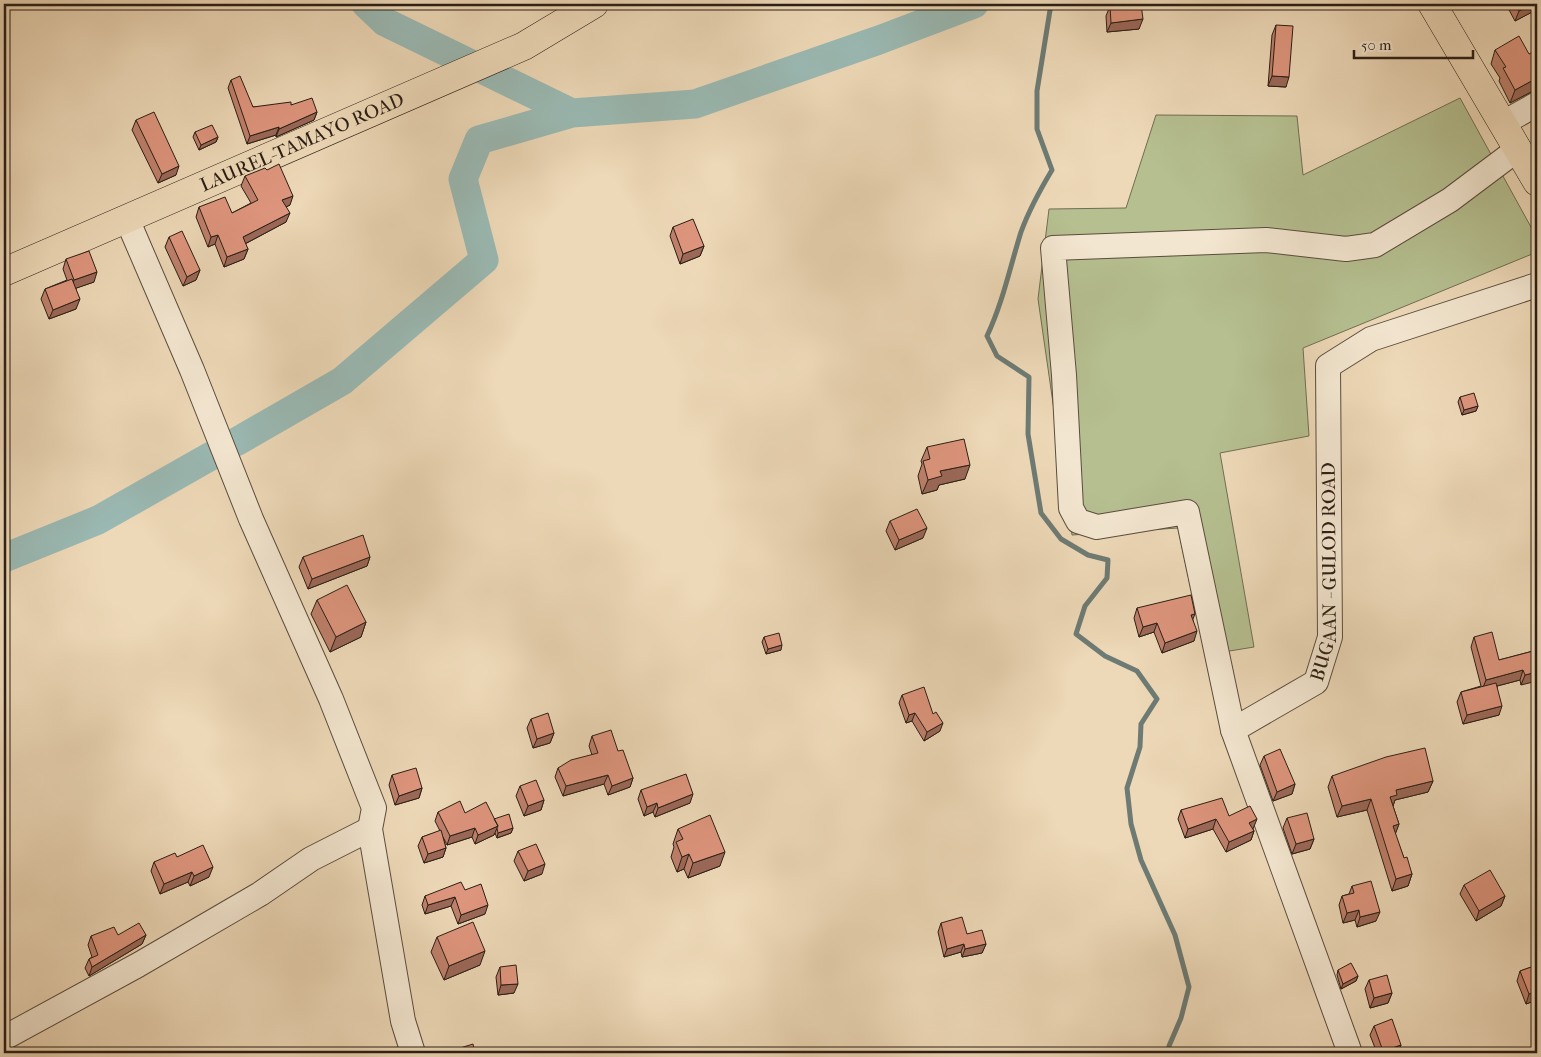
<svg xmlns="http://www.w3.org/2000/svg" width="1541" height="1057" font-family="'IM FELL French Canon',serif">
<style>
.green{fill:#b5bf90;stroke:#706e52}
.lines{fill:none;stroke-linecap:round;stroke-linejoin:round}
.stream{stroke:#6d7b74;stroke-width:5}
.river{stroke:#9ab9b3;stroke-width:29}
.minor-casing{stroke:#5b4c3e;stroke-width:26}
.major-casing{stroke:#2a1e15;stroke-width:29}
.minor{stroke:#f3e6d0;stroke-width:24}
.major{stroke:#edd8b7;stroke-width:28}
.wall{fill:#bf806c;stroke:#2a1e15}
.shaded-wall{fill:#9b6858;stroke:#2a1e15}
.building{fill:#de957d;stroke:#2a1e15}
.labels{text-anchor:middle;dominant-baseline:central;stroke-width:5;stroke-linejoin:round;paint-order:stroke}
.street-label{font-size:19px;fill:#2a1e15;stroke:#f3e6d0}
</style>
<rect width="100%" height="100%" fill="#edd8b7"/>
<filter id="stains"><feTurbulence type="fractalNoise" baseFrequency=".004" numOctaves="4"/><feColorMatrix values="0 0 0 0 .2 0 0 0 0 .09 0 0 0 0 .02 0 0 0 .5 -.17"/></filter>
<radialGradient id="worn" r=".72"><stop offset=".6" stop-color="#630" stop-opacity="0"/><stop offset="1" stop-color="#630" stop-opacity=".3"/></radialGradient>
<path class="green" d="M 1460,98 L 1537,238 L 1537,252 L 1303,348 L 1309,436 L 1220,453 L 1254,647 L 1205,655 L 1178,528 L 1072,535 L 1038,299 L 1049,209 L 1126,208 L 1156,115 L 1297,116 L 1303,175 Z"/>
<g class="lines">
<path class="stream" d="M 1051,4 L 1037,91 L 1037,129 L 1052,170 C 1040,190 1029,210 1021,232 C 1010,267 1003,302 987,336 L 997,356 L 1029,377 L 1028,434 L 1041,513 L 1061,539 L 1088,555 L 1108,560 L 1107,578 L 1085,606 L 1076,634 L 1105,656 L 1137,671 L 1157,699 L 1141,724 L 1140,747 L 1127,788 L 1131,824 L 1141,860 L 1175,935 L 1189,987 L 1181,1018 L 1169,1046 L 1170,1053"/>
<path class="river" d="M 366,4 L 385,22 L 572,113 L 695,104 L 879,40 L 974,4
M 236,442 L 342,381 L 484,260 L 463,179 L 479,140 L 572,113
M 4,558 L 98,520 L 211,456"/>
<defs>
<g id="minor">
<path d="M 1503,123 L 1537,104"/>
<path d="M 127,219 L 192,370 L 251,519 L 331,699 L 374,808 L 370,829 L 403,1021 L 413,1053"/>
<path d="M 1233,730 L 1187,512 L 1097,527 L 1078,521 L 1071,508 L 1064,375 L 1053,248 L 1266,240 L 1346,249 L 1375,245 L 1450,200 L 1518,149"/>
<path d="M 4,1038 L 138,965 L 260,894 L 311,859 L 370,829"/>
<path id="s1" d="M 1350,1053 L 1233,730 L 1316,682 L 1330,637 L 1328,366 L 1371,339 L 1537,285"/>
</g>
<g id="major">
<path d="M 1432,4 L 1537,182"/>
<path id="s2" d="M 4,272 L 524,46 L 594,4"/>
</g>
</defs>
<use href="#minor" class="minor-casing"/>
<use href="#major" class="major-casing"/>
<use href="#minor" class="minor"/>
<use href="#major" class="major"/>
</g>
<path class="wall" d="M 1115,4 L 1141,4 L 1139,29 L 1107,32 L 1106,16 L 1110,6 L 1115,6 Z
M 1510,4 L 1537,4 L 1534,11 L 1515,21 L 1508,8 Z
M 1276,25 L 1286,87 L 1268,86 L 1272,35 Z
M 1495,50 L 1531,92 L 1510,103 L 1499,81 L 1500,78 L 1491,64 Z
M 231,80 L 253,107 L 291,105 L 317,112 L 314,120 L 276,137 L 276,135 L 247,144 L 228,88 Z
M 136,120 L 176,175 L 158,183 L 132,130 Z
M 195,132 L 218,137 L 216,142 L 199,150 L 193,137 Z
M 245,176 L 290,205 L 286,207 L 286,222 L 245,244 L 248,249 L 244,259 L 224,267 L 215,244 L 208,247 L 196,217 L 199,207 L 232,213 L 251,203 L 241,186 Z
M 673,227 L 704,246 L 700,256 L 680,264 L 670,236 Z
M 169,237 L 200,270 L 196,280 L 183,286 L 165,247 Z
M 66,259 L 94,282 L 76,288 L 76,309 L 49,319 L 41,299 L 45,289 L 67,280 L 63,269 Z
M 1460,397 L 1478,406 L 1476,411 L 1462,415 L 1458,402 Z
M 927,447 L 965,479 L 939,485 L 937,490 L 922,494 L 918,476 L 922,464 L 921,461 Z
M 890,521 L 923,538 L 895,550 L 886,531 Z
M 303,557 L 370,557 L 367,566 L 308,589 L 299,567 Z
M 317,600 L 366,622 L 361,637 L 330,652 L 311,614 Z
M 1137,608 L 1193,620 L 1194,641 L 1162,653 L 1154,632 L 1139,637 L 1134,618 Z
M 764,637 L 781,650 L 766,654 L 762,642 Z
M 1474,637 L 1499,660 L 1537,650 L 1521,685 L 1520,680 L 1497,686 L 1499,715 L 1463,724 L 1457,702 L 1461,692 L 1481,686 L 1471,647 Z
M 902,695 L 940,731 L 924,741 L 912,721 L 906,723 L 899,703 Z
M 531,719 L 554,733 L 550,743 L 533,748 L 527,728 Z
M 592,736 L 618,751 L 633,778 L 630,787 L 608,795 L 604,784 L 563,796 L 555,777 L 558,768 L 592,755 L 589,746 Z
M 1264,756 L 1295,784 L 1292,794 L 1273,801 L 1260,765 Z
M 392,775 L 422,788 L 419,798 L 395,805 L 389,785 Z
M 1332,776 L 1433,781 L 1428,792 L 1395,800 L 1393,806 L 1399,824 L 1395,834 L 1404,858 L 1412,874 L 1408,886 L 1392,891 L 1367,810 L 1337,817 L 1328,787 Z
M 520,786 L 544,800 L 541,810 L 524,816 L 516,796 Z
M 641,790 L 690,803 L 655,817 L 653,812 L 644,816 L 638,799 Z
M 1181,810 L 1229,816 L 1253,829 L 1254,831 L 1251,840 L 1226,852 L 1213,829 L 1185,838 L 1178,819 Z
M 438,812 L 494,819 L 513,828 L 511,833 L 497,838 L 495,833 L 494,835 L 475,844 L 472,837 L 447,845 L 443,837 L 446,848 L 443,857 L 424,863 L 418,846 L 422,837 L 440,831 L 435,821 Z
M 1287,818 L 1314,839 L 1310,849 L 1292,854 L 1283,828 Z
M 678,829 L 720,866 L 688,878 L 684,869 L 677,872 L 671,857 L 674,847 L 673,844 Z
M 518,851 L 542,874 L 524,881 L 514,861 Z
M 177,857 L 209,877 L 190,886 L 188,882 L 160,894 L 151,871 L 154,862 Z
M 1464,885 L 1505,896 L 1501,906 L 1476,921 L 1460,894 Z
M 1352,886 L 1376,921 L 1357,927 L 1355,920 L 1343,923 L 1339,905 L 1342,896 L 1349,894 Z
M 465,890 L 485,914 L 458,924 L 451,906 L 425,914 L 422,905 L 425,896 Z
M 941,923 L 967,934 L 986,944 L 982,953 L 962,957 L 961,952 L 944,957 L 938,932 Z
M 146,935 L 142,944 L 89,976 L 85,968 L 89,959 L 92,957 L 88,945 L 91,936 Z
M 437,937 L 480,965 L 444,980 L 431,952 Z
M 1537,965 L 1537,1000 L 1526,1004 L 1517,981 L 1520,971 Z
M 500,967 L 514,993 L 498,995 L 496,977 Z
M 1338,970 L 1358,976 L 1356,981 L 1341,989 L 1337,975 Z
M 1369,980 L 1392,993 L 1388,1003 L 1370,1008 L 1365,989 Z
M 1374,1026 L 1401,1045 L 1398,1053 L 1377,1053 L 1370,1035 Z"/>
<path class="shaded-wall" d="M 1533,4 L 1537,4 L 1534,11 L 1515,21 L 1519,11 Z
M 1143,19 L 1139,29 L 1107,32 L 1111,23 Z
M 1272,76 L 1289,77 L 1286,87 L 1268,86 Z
M 1537,78 L 1537,90 L 1531,92 L 1510,103 L 1515,90 Z
M 317,112 L 314,120 L 276,137 L 279,129 Z
M 279,127 L 276,135 L 247,144 L 250,136 Z
M 218,137 L 216,142 L 199,150 L 201,145 Z
M 179,166 L 176,175 L 158,183 L 162,174 Z
M 293,196 L 290,205 L 279,210 L 282,200 Z
M 290,213 L 286,222 L 239,247 L 243,237 Z
M 218,235 L 215,244 L 208,247 L 211,237 Z
M 704,246 L 700,256 L 680,264 L 683,254 Z
M 248,249 L 244,259 L 224,267 L 227,257 Z
M 200,270 L 196,280 L 183,286 L 187,277 Z
M 97,272 L 94,282 L 71,290 L 74,280 Z
M 80,299 L 76,309 L 49,319 L 53,310 Z
M 1478,406 L 1476,411 L 1462,415 L 1464,410 Z
M 970,465 L 965,479 L 939,485 L 937,490 L 922,494 L 928,480 L 940,471 Z
M 927,528 L 923,538 L 895,550 L 899,540 Z
M 370,557 L 367,566 L 308,589 L 312,579 Z
M 1195,614 L 1191,624 L 1191,615 Z
M 366,622 L 361,637 L 330,652 L 336,637 Z
M 1157,623 L 1154,632 L 1139,637 L 1143,627 Z
M 1197,631 L 1194,641 L 1162,653 L 1165,643 Z
M 782,645 L 781,650 L 766,654 L 768,649 Z
M 1523,670 L 1520,680 L 1482,690 L 1486,680 Z
M 1537,672 L 1537,681 L 1521,685 L 1525,675 Z
M 1502,706 L 1499,715 L 1463,724 L 1467,715 Z
M 915,713 L 912,721 L 906,723 L 909,715 Z
M 943,723 L 940,731 L 924,741 L 927,732 Z
M 554,733 L 550,743 L 533,748 L 537,739 Z
M 608,775 L 604,784 L 563,796 L 566,786 Z
M 633,778 L 630,787 L 608,795 L 612,786 Z
M 1433,781 L 1428,792 L 1395,800 L 1393,806 L 1390,797 L 1396,790 Z
M 1295,784 L 1292,794 L 1273,801 L 1277,792 Z
M 422,788 L 419,798 L 395,805 L 399,796 Z
M 693,794 L 690,803 L 655,817 L 658,808 Z
M 1371,799 L 1367,810 L 1337,817 L 1342,806 Z
M 544,800 L 541,810 L 524,816 L 528,806 Z
M 657,803 L 653,812 L 644,816 L 647,807 Z
M 1216,819 L 1213,829 L 1185,838 L 1188,829 Z
M 1257,819 L 1253,829 L 1246,832 L 1249,823 Z
M 1399,824 L 1395,835 L 1393,826 Z
M 498,826 L 494,835 L 475,844 L 478,835 Z
M 475,828 L 472,837 L 447,845 L 450,836 Z
M 513,828 L 511,833 L 497,838 L 498,833 Z
M 1254,831 L 1251,840 L 1226,852 L 1229,842 Z
M 1314,839 L 1310,849 L 1292,854 L 1296,844 Z
M 446,848 L 443,857 L 424,863 L 428,854 Z
M 725,852 L 720,866 L 688,878 L 693,863 Z
M 689,854 L 684,869 L 677,872 L 682,857 Z
M 545,864 L 542,874 L 524,881 L 528,871 Z
M 213,867 L 209,877 L 190,886 L 194,876 Z
M 192,872 L 188,882 L 160,894 L 164,884 Z
M 1412,874 L 1408,886 L 1392,891 L 1396,879 Z
M 1505,896 L 1501,906 L 1476,921 L 1479,911 Z
M 455,897 L 451,906 L 425,914 L 428,905 Z
M 488,905 L 485,914 L 458,924 L 461,915 Z
M 1359,910 L 1355,920 L 1343,923 L 1347,913 Z
M 1380,912 L 1376,921 L 1357,927 L 1360,917 Z
M 146,935 L 142,944 L 89,976 L 92,967 Z
M 964,944 L 961,952 L 944,957 L 947,949 Z
M 986,944 L 982,953 L 962,957 L 965,949 Z
M 485,951 L 480,965 L 444,980 L 449,966 Z
M 1358,976 L 1356,981 L 1341,989 L 1343,984 Z
M 518,984 L 514,993 L 498,995 L 501,985 Z
M 1537,991 L 1537,1000 L 1526,1004 L 1529,994 Z
M 1392,993 L 1388,1003 L 1370,1008 L 1374,998 Z
M 1401,1045 L 1398,1053 L 1382,1053 L 1383,1051 Z"/>
<path class="building" d="M 1116,4 L 1141,4 L 1143,19 L 1111,23 L 1110,6 L 1116,6 Z
M 1515,4 L 1533,4 L 1519,11 Z
M 1276,25 L 1293,26 L 1289,77 L 1272,76 Z
M 1519,36 L 1529,54 L 1537,50 L 1537,78 L 1515,90 L 1503,68 L 1506,67 L 1495,50 Z
M 240,76 L 253,107 L 291,102 L 291,105 L 312,98 L 317,112 L 279,129 L 279,127 L 250,136 L 231,80 Z
M 154,112 L 179,166 L 162,174 L 136,120 Z
M 212,125 L 218,137 L 201,145 L 195,132 Z
M 279,164 L 293,196 L 282,200 L 290,213 L 243,237 L 248,249 L 227,257 L 218,235 L 211,237 L 199,207 L 225,197 L 232,213 L 258,200 L 245,176 L 265,168 L 267,170 Z
M 693,219 L 704,246 L 683,254 L 673,227 Z
M 182,231 L 200,270 L 187,277 L 169,237 Z
M 89,251 L 97,272 L 74,280 L 66,259 Z
M 72,279 L 80,299 L 53,310 L 45,289 Z
M 1474,393 L 1478,406 L 1464,410 L 1460,397 Z
M 964,439 L 970,465 L 940,471 L 942,476 L 928,480 L 923,461 L 930,459 L 927,447 Z
M 917,509 L 927,528 L 899,540 L 890,521 Z
M 363,535 L 370,557 L 312,579 L 303,557 Z
M 347,585 L 366,622 L 336,637 L 317,600 Z
M 1191,595 L 1195,614 L 1191,615 L 1197,631 L 1165,643 L 1157,623 L 1143,627 L 1137,608 Z
M 1492,632 L 1499,660 L 1537,650 L 1537,672 L 1525,675 L 1523,670 L 1486,680 L 1474,637 Z
M 779,633 L 782,645 L 768,649 L 764,637 Z
M 1496,683 L 1502,706 L 1467,715 L 1461,692 Z
M 924,687 L 933,714 L 936,712 L 943,723 L 927,732 L 915,713 L 909,715 L 902,695 Z
M 548,713 L 554,733 L 537,739 L 531,719 Z
M 611,730 L 618,751 L 623,750 L 633,778 L 612,786 L 608,775 L 566,786 L 558,768 L 571,760 L 598,753 L 592,736 Z
M 1425,748 L 1433,781 L 1396,790 L 1397,795 L 1390,797 L 1399,824 L 1393,826 L 1404,858 L 1407,857 L 1412,874 L 1396,879 L 1371,799 L 1342,806 L 1332,776 L 1386,757 Z
M 1280,749 L 1295,784 L 1277,792 L 1264,756 Z
M 416,768 L 422,788 L 399,796 L 392,775 Z
M 686,774 L 693,794 L 658,808 L 657,803 L 647,807 L 641,790 Z
M 536,780 L 544,800 L 528,806 L 520,786 Z
M 1222,798 L 1229,816 L 1250,806 L 1257,819 L 1249,823 L 1254,831 L 1229,842 L 1216,819 L 1188,829 L 1181,810 Z
M 460,801 L 465,813 L 486,802 L 498,826 L 478,835 L 475,828 L 450,836 L 438,812 Z
M 1307,813 L 1314,839 L 1296,844 L 1287,818 Z
M 509,814 L 513,828 L 498,833 L 497,828 L 498,826 L 494,819 Z
M 710,815 L 725,852 L 693,863 L 689,854 L 682,857 L 676,842 L 683,839 L 678,829 Z
M 441,830 L 446,848 L 428,854 L 422,837 Z
M 536,844 L 545,864 L 528,871 L 518,851 Z
M 203,845 L 213,867 L 194,876 L 192,872 L 164,884 L 154,862 L 175,853 L 177,857 Z
M 1490,870 L 1505,896 L 1479,911 L 1464,885 Z
M 1371,881 L 1380,912 L 1360,917 L 1359,910 L 1347,913 L 1342,896 L 1354,893 L 1352,886 Z
M 461,882 L 465,890 L 481,884 L 488,905 L 461,915 L 455,897 L 428,905 L 425,896 Z
M 962,917 L 967,934 L 982,930 L 986,944 L 965,949 L 964,944 L 947,949 L 941,923 Z
M 473,922 L 485,951 L 449,966 L 437,937 Z
M 139,923 L 146,935 L 92,967 L 89,959 L 98,955 L 91,936 L 114,927 L 118,935 Z
M 1351,963 L 1358,976 L 1343,984 L 1338,970 Z
M 516,965 L 518,984 L 501,985 L 500,967 Z
M 1537,965 L 1537,991 L 1529,994 L 1520,971 Z
M 1387,975 L 1392,993 L 1374,998 L 1369,980 Z
M 1392,1019 L 1401,1045 L 1383,1051 L 1374,1026 Z
M 473,1044 L 475,1053 L 458,1053 L 457,1049 Z"/>
<g class="labels">
<g class="street-label">
<text stroke="none"><textPath href="#s2" startOffset="325">LAUREL-TAMAYO ROAD</textPath></text>
<text stroke="none"><textPath href="#s1" startOffset="551">BUGAAN - GULOD ROAD</textPath></text>
</g>
</g>
<rect width="1541" height="1057" fill="none" stroke="#edd8b7" stroke-width="20"/>
<rect x="5" y="5" width="1531" height="1047" fill="none" stroke="#2a1e15" stroke-width="2.5"/>
<rect x="10" y="10" width="1521" height="1037" fill="none" stroke="#2a1e15"/>
<path d="M1354 50v8h119v-8" fill="none" stroke="#2a1e15" stroke-width="2.5"/>
<text x="1361" y="50" font-size="15" fill="#2a1e15" stroke="#f3e6d0" stroke-width="4" paint-order="stroke">50 m</text>
<rect width="100%" height="100%" filter="url(#stains)"/>
<rect width="100%" height="100%" fill="url(#worn)"/>
</svg>
